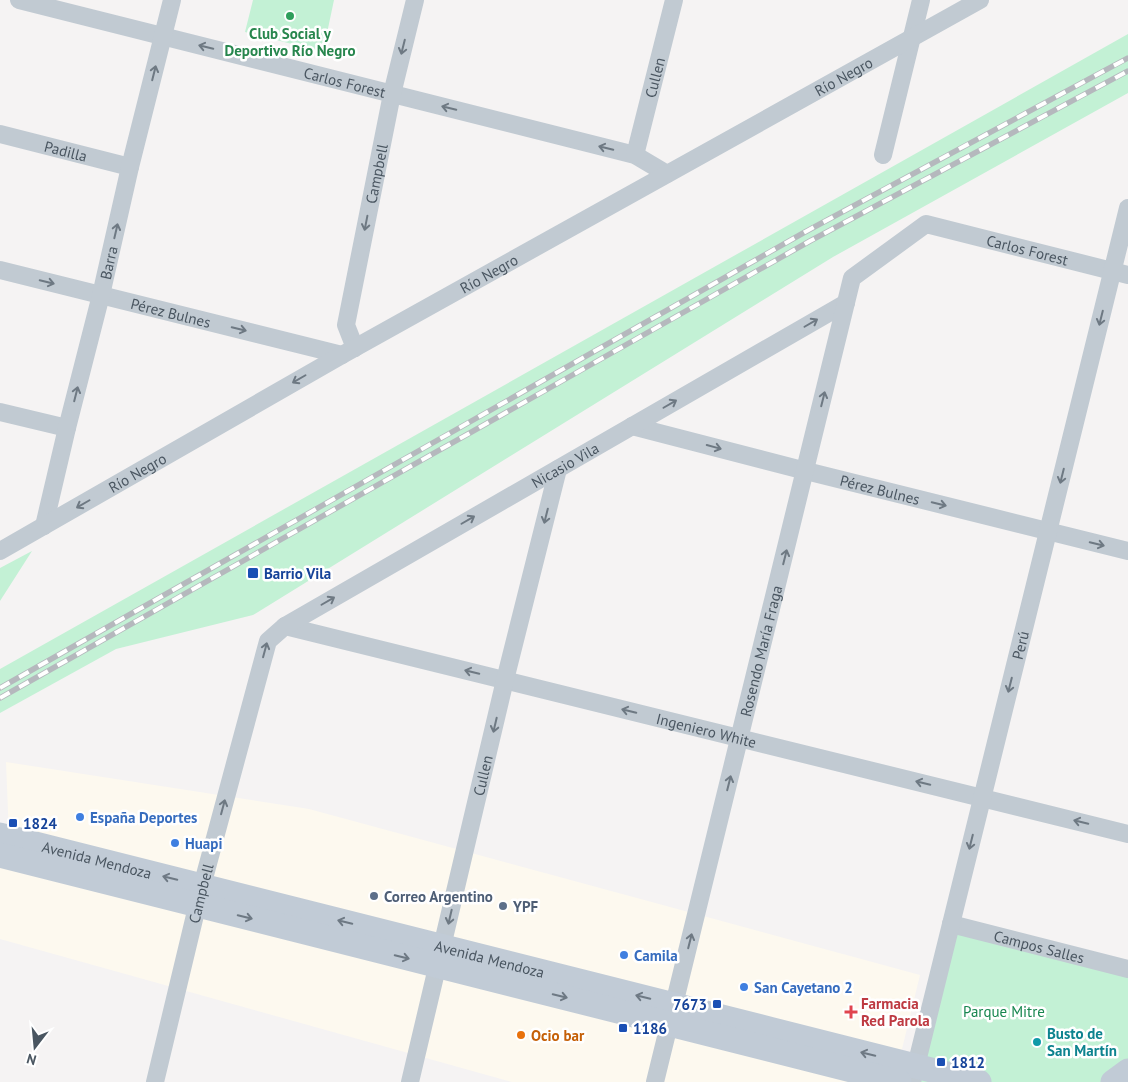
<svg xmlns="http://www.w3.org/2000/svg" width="1128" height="1082" font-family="'PT Sans',sans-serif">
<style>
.commercial{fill:#fdf9ef}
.green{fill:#c3f1d5}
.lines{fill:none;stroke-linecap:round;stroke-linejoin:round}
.minor{stroke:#c1cad2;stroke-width:18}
.secondary{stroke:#c1cbd6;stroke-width:25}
.rail-casing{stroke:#b5b8bd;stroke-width:5.5}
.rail{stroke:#fff;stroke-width:4;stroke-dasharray:11;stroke-linecap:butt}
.oneway{stroke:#6e7983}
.oneway2{stroke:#6e7984}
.leisure-dot{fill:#2e9e5b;stroke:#fff;stroke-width:2}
.transit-dot{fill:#1a4fb4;stroke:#fff;stroke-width:2}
.shop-dot{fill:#3f7fe0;stroke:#fff;stroke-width:2}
.service-dot{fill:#5c6f8a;stroke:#fff;stroke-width:2}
.health-dot{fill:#e0444e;stroke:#fff;stroke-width:2}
.food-dot{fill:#e8710a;stroke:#fff;stroke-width:2}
.culture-dot{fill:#0f9aa8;stroke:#fff;stroke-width:2}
.labels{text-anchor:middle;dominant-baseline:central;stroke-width:5;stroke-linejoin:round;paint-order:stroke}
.leisure-label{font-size:15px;font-weight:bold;fill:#27864d;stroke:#fff}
.street-label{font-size:15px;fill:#4a5661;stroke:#fff}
.transit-label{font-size:15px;font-weight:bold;fill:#164399;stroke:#fff;text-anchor:start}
.shop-label{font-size:15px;font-weight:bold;fill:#366cbe;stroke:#fff;text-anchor:start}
.service-label{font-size:15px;font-weight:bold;fill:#4e5e75;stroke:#fff;text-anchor:start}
.health-label{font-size:15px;font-weight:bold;fill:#be3a42;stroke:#fff;text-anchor:start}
.park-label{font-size:15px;fill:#17864f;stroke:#fff}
.culture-label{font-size:15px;font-weight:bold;fill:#0d838f;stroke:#fff;text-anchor:start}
.food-label{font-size:15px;font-weight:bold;fill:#c56008;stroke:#fff;text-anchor:start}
</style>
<rect width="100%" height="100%" fill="#f5f3f3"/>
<path class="commercial" d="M 6,762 L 309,809 L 920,975 L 894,1082 L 512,1082 L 0,939 L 0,835 L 9,837 Z"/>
<path class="green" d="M 253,0 L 334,0 L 323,52 L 245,32 Z
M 1128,34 L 1128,93 L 833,257 L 253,615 L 116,649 L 0,713 L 0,669 Z
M 32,551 L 0,601 L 0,568 Z
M 951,924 L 1128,969 L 1128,1082 L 912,1082 Z"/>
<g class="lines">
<g class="minor">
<path id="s1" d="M 19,0 L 635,155 L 667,174"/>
<path id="s2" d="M 0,134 L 130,167"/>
<path id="s3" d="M 635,155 L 674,0"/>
<path d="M 883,155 L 921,0"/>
<path id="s4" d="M 0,270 L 342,355"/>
<path id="s5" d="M 355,348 L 346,325 L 392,94 L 415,0"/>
<path d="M 0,412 L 67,428"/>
<path id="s6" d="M 632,426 L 806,471 L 1128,551"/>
<path id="s7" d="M 44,526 L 67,428 L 101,295 L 130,167 L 172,0"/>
<path id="s8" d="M 0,551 L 342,355 L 980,0"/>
<path id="s9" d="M 285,626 L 1128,834"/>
<path id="s10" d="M 951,924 L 1128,969"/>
<path id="s11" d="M 155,1082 L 202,886 L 268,641 L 285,626 L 846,303"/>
<path id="s12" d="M 410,1082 L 505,680 L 558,469"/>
<path id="s13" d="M 655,1082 L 852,278 L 926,224 L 1128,275"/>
<path id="s14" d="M 912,1082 L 1128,208"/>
</g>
<g class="secondary">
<path id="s15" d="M 0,835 L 979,1082"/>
<path d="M 0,855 L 899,1082"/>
<path d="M 1113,1082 L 1128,1071"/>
</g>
<defs>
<path id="rail" d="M 0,688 L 805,232 L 1128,58
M 0,698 L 810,241 L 1128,71"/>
</defs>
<use href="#rail" class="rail-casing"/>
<use href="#rail" class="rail"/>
</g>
<defs><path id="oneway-shaft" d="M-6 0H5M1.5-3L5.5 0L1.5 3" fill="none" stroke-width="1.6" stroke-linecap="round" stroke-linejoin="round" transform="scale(1.25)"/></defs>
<g class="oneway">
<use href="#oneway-shaft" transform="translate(206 47) rotate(-166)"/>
<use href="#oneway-shaft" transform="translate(403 47) rotate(104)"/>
<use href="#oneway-shaft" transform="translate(154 73) rotate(-76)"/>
<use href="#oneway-shaft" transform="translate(449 108) rotate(-166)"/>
<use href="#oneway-shaft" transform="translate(606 148) rotate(-166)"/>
<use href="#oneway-shaft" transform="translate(366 223) rotate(101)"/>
<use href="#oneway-shaft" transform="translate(116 231) rotate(-77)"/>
<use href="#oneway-shaft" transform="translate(47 282) rotate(14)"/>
<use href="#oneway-shaft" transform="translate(1101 318) rotate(104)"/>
<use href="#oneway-shaft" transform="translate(811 323) rotate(-30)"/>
<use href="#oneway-shaft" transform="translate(239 329) rotate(14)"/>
<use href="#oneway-shaft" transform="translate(299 379) rotate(150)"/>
<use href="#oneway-shaft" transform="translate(76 394) rotate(-76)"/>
<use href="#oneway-shaft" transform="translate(823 399) rotate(-76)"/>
<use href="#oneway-shaft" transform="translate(670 404) rotate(-30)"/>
<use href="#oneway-shaft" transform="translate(714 447) rotate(15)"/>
<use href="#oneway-shaft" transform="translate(1062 476) rotate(104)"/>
<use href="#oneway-shaft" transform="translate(83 504) rotate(150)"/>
<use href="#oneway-shaft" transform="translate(939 504) rotate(14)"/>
<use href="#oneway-shaft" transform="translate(546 516) rotate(104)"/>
<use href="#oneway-shaft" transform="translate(468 520) rotate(-30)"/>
<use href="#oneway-shaft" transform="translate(1097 544) rotate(14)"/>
<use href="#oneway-shaft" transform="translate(785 557) rotate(-76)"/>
<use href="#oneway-shaft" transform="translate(328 601) rotate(-30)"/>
<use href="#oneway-shaft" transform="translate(265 650) rotate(-75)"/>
<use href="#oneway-shaft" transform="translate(472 672) rotate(-166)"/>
<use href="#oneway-shaft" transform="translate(1010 685) rotate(104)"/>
<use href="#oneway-shaft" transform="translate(629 711) rotate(-166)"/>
<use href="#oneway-shaft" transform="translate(495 725) rotate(103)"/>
<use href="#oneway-shaft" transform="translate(729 783) rotate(-76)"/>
<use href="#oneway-shaft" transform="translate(923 783) rotate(-166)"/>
<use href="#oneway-shaft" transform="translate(223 807) rotate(-75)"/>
<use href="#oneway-shaft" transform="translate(1081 822) rotate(-166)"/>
<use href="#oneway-shaft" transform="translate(971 842) rotate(104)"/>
<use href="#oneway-shaft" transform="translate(450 917) rotate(103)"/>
<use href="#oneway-shaft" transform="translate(690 941) rotate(-76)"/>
</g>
<g class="oneway2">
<use href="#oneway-shaft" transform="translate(170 878) rotate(-166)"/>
<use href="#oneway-shaft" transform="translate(245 917) rotate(14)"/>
<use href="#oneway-shaft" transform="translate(345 922) rotate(-166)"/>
<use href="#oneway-shaft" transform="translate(402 957) rotate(14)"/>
<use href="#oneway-shaft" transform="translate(560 996) rotate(14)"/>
<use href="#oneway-shaft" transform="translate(643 997) rotate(-166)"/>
<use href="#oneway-shaft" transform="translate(868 1054) rotate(-166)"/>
</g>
<circle class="leisure-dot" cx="290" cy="16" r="5"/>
<g class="transit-dot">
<rect x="247" y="567" width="12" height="12" rx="2.5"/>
<rect x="8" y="818" width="10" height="10" rx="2.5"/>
<rect x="712" y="999" width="10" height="10" rx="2.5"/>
<rect x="618" y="1023" width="10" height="10" rx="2.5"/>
<rect x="936" y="1057" width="10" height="10" rx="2.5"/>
</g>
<g class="shop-dot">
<circle cx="80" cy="817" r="5"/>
<circle cx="175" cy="843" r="5"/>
<circle cx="624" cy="955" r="5"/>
<circle cx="744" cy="987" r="5"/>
</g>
<g class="service-dot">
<circle cx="374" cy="896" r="5"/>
<circle cx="503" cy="906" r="5"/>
</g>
<path class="health-dot" d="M848.5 1004.5h5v5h5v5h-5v5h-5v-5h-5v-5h5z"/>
<circle class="food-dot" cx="521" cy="1035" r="5"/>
<circle class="culture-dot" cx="1037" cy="1042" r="5"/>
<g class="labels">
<g class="leisure-label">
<text x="290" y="33">Club Social y<tspan x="290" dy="17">Deportivo Río Negro</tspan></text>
</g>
<g class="street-label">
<text stroke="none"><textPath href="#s8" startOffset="968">Río Negro</textPath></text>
<text stroke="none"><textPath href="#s3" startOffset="80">Cullen</textPath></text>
<text stroke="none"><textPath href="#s1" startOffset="336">Carlos Forest</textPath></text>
<text stroke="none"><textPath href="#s2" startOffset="68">Padilla</textPath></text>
<text stroke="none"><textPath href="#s5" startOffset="179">Campbell</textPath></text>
<text stroke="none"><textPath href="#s13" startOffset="1024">Carlos Forest</textPath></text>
<text stroke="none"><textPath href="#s7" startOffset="271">Barra</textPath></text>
<text stroke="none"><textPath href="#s8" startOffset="562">Río Negro</textPath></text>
<text stroke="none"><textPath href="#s4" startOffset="176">Pérez Bulnes</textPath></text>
<text stroke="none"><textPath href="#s11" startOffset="801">Nicasio Vila</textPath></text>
<text stroke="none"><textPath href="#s8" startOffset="158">Río Negro</textPath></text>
<text stroke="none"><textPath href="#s6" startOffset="256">Pérez Bulnes</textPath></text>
<text stroke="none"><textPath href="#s14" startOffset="450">Perú</textPath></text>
<text stroke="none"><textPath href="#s13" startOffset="444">Rosendo María Fraga</textPath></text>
<text stroke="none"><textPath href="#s9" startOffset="434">Ingeniero White</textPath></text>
<text stroke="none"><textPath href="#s12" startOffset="315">Cullen</textPath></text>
<text stroke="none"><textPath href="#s15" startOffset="100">Avenida Mendoza</textPath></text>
<text stroke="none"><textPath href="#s11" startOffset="194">Campbell</textPath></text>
<text stroke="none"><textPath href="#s10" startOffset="91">Campos Salles</textPath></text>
<text stroke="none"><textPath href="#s15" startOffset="505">Avenida Mendoza</textPath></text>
</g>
<g class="transit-label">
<text x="264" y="573">Barrio Vila</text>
<text x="23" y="823">1824</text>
<text x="707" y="1004" text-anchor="end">7673</text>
<text x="633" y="1028">1186</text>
<text x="951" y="1062">1812</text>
</g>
<g class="shop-label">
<text x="90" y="817">España Deportes</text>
<text x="185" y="843">Huapi</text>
<text x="634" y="955">Camila</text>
<text x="754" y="987">San Cayetano 2</text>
</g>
<g class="service-label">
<text x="384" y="896">Correo Argentino</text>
<text x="513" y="906">YPF</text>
</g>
<g class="health-label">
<text x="861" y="1003">Farmacia<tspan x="861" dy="17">Red Parola</tspan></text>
</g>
<g class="park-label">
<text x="1004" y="1011">Parque Mitre</text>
</g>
<g class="culture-label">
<text x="1047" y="1033">Busto de<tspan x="1047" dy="17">San Martín</tspan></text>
</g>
<g class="food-label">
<text x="531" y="1035">Ocio bar</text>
</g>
</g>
<g transform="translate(35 1047) rotate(196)" stroke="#ffffff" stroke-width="4" paint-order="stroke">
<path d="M0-4L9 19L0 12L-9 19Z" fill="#4a5661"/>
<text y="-8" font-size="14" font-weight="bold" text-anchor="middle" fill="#4a5661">N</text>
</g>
</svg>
